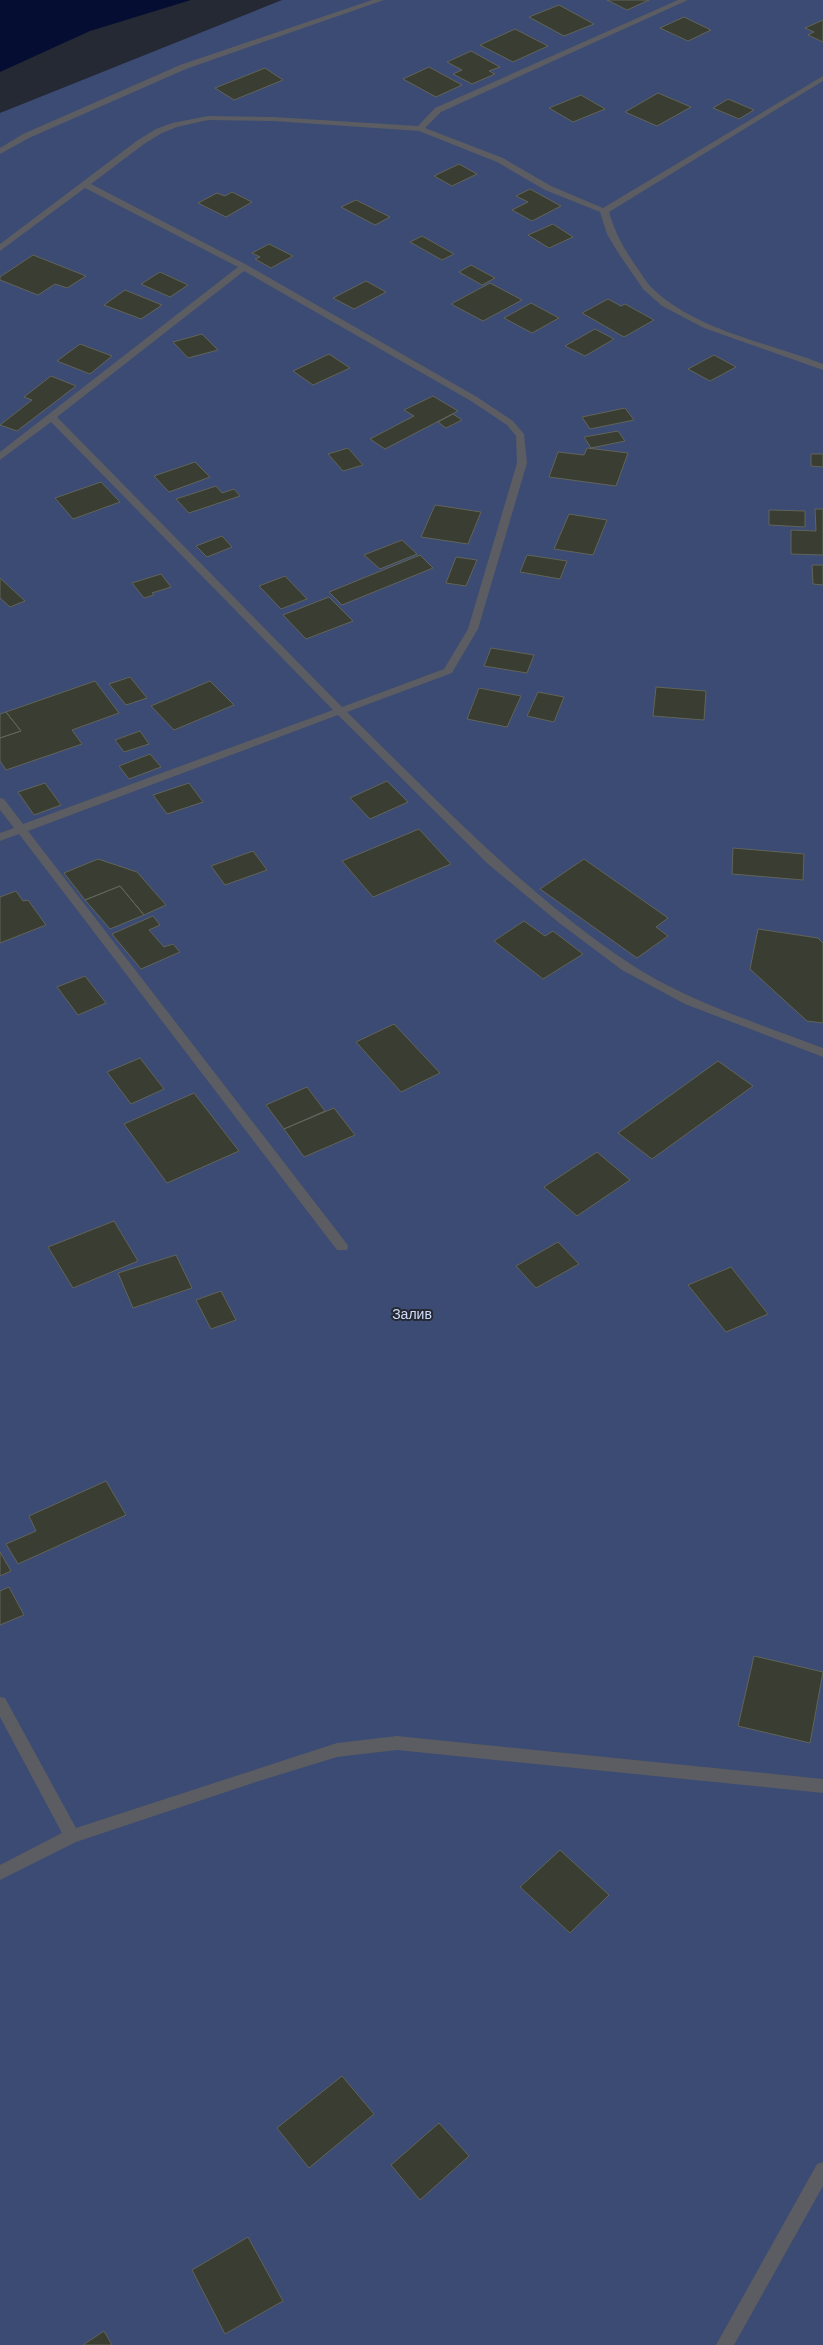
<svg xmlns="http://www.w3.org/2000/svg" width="823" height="2345" font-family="'Work Sans',sans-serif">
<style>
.green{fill:#3c4b73}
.water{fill:#050e32}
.building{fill:#393d32;stroke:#616459}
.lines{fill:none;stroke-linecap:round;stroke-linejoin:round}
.lane{fill:#5b5d62;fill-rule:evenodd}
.labels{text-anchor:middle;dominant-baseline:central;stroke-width:4;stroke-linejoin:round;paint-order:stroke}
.park-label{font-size:14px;fill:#d0dcf8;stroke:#252933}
</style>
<rect width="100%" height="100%" fill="#252933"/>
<path class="green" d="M 282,0 L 823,0 L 823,2345 L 0,2345 L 0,113 Z"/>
<path class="water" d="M 0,0 L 191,0 L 90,31 L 0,72 Z"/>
<path class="building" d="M 607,0 L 649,0 L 627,10 Z
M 559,5 L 594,24 L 564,36 L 529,17 Z
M 684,17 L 711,30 L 688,41 L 660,28 Z
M 823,20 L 823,42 L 808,35 L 814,32 L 805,28 Z
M 515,29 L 548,46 L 513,62 L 480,45 Z
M 471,51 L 500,67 L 489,71 L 495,74 L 472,84 L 453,74 L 462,70 L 447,62 Z
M 429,67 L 462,85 L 436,97 L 403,79 Z
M 265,68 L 283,80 L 234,100 L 215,88 Z
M 658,93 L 691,107 L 657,126 L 625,112 Z
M 581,95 L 605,109 L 573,122 L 549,108 Z
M 728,99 L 754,110 L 739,119 L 713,108 Z
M 459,164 L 477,174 L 452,186 L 434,176 Z
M 530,189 L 561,206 L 532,221 L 512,210 L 528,202 L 516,196 Z
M 232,192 L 252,202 L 226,217 L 198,203 L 217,193 L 225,196 Z
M 356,200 L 390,217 L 375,225 L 341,207 Z
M 553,224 L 573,237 L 549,248 L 528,235 Z
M 422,236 L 454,254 L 442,260 L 410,242 Z
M 269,244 L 293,256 L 271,268 L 255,259 L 260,257 L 252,253 Z
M 33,255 L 86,276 L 67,288 L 55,284 L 38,295 L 0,280 L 0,277 Z
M 471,265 L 495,278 L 482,285 L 459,272 Z
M 160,272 L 188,285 L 170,297 L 141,284 Z
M 366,281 L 386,292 L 354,309 L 333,298 Z
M 490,283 L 522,300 L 483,321 L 451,304 Z
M 125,290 L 162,305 L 141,319 L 104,305 Z
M 608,299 L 621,306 L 625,304 L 654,320 L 624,337 L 582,313 Z
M 531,303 L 559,318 L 532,333 L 504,318 Z
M 595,329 L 614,339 L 585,356 L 565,346 Z
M 202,334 L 218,350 L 188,358 L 173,342 Z
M 80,344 L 112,356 L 90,374 L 57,361 Z
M 329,354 L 350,368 L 313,385 L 293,371 Z
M 714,355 L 736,367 L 710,381 L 688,369 Z
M 51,376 L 76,386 L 17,431 L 0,425 L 32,400 L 24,397 Z
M 433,396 L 458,411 L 385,449 L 370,439 L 414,416 L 404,410 Z
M 625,408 L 634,420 L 590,429 L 582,417 Z
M 453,414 L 462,420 L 446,428 L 438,422 Z
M 618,431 L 625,441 L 591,448 L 584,437 Z
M 348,448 L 363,465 L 343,471 L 328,454 Z
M 587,448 L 628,453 L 616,486 L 549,477 L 558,452 L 584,455 Z
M 811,454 L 823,454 L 823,467 L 811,466 Z
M 195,462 L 210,477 L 169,492 L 154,476 Z
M 101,482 L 120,502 L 73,519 L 55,498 Z
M 216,486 L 222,493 L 234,489 L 240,496 L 189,513 L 176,499 Z
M 435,505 L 481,512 L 468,544 L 421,537 Z
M 815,509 L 823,509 L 823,555 L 791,554 L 791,530 L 816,531 Z
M 769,510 L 805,511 L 805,527 L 769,525 Z
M 569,514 L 607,520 L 593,555 L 554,549 Z
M 222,536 L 232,547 L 207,557 L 196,546 Z
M 402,540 L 417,554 L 380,569 L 364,555 Z
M 420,555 L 433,568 L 342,605 L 329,592 Z
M 527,555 L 567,561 L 560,579 L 520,572 Z
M 456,557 L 477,560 L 466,586 L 446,583 Z
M 812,565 L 823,565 L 823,585 L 813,584 Z
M 161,574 L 171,587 L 152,593 L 154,595 L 144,598 L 132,583 Z
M 285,576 L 307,599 L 281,609 L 259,586 Z
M 0,578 L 25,601 L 10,607 L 0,598 Z
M 329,597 L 353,621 L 306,639 L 283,615 Z
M 491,648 L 534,655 L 527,673 L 484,666 Z
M 130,677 L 147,698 L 126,705 L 109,684 Z
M 95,681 L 119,713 L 72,730 L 82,744 L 6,770 L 0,761 L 0,738 L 21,731 L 6,712 Z
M 210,681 L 234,705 L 174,730 L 151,706 Z
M 656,687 L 706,691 L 704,720 L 653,716 Z
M 479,688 L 521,696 L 507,727 L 467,719 Z
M 538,692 L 564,697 L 554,722 L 527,716 Z
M 6,712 L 21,731 L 0,738 L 0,714 Z
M 140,731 L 149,744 L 124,752 L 115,740 Z
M 150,754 L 161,767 L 129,779 L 119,766 Z
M 387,781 L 408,802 L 370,819 L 350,798 Z
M 45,783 L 61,805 L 34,815 L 18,792 Z
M 189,783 L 203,802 L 167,814 L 153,795 Z
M 419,829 L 451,864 L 373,897 L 342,861 Z
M 733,848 L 804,854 L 803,880 L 732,874 Z
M 253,851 L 267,870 L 225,885 L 211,866 Z
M 98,859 L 137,872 L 166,905 L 144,915 L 120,886 L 85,900 L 64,873 Z
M 584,859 L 668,918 L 656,927 L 668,936 L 637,958 L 540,889 Z
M 120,886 L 144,915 L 110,929 L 85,900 Z
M 16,891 L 23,901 L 28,900 L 46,925 L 0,943 L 0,897 Z
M 153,916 L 160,925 L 149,930 L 164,947 L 173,944 L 180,952 L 141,969 L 112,934 Z
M 524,921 L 545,936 L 553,931 L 583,954 L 543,979 L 494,941 Z
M 758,929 L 818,938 L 823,943 L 823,1023 L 807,1021 L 750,969 Z
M 85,976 L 106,1003 L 78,1015 L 57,987 Z
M 394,1024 L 440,1073 L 401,1092 L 356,1042 Z
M 140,1058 L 164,1089 L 131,1104 L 107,1072 Z
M 718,1061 L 753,1086 L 652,1159 L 618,1133 Z
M 307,1087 L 325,1111 L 284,1129 L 266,1105 Z
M 194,1093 L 239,1151 L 167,1183 L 124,1124 Z
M 334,1108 L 355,1135 L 304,1157 L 284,1129 Z
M 597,1152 L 630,1180 L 577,1216 L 544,1187 Z
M 114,1221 L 138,1261 L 73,1288 L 48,1247 Z
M 558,1242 L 579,1264 L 536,1288 L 516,1266 Z
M 176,1255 L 192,1288 L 133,1308 L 118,1273 Z
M 731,1267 L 768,1314 L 726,1332 L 688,1285 Z
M 221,1291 L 236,1320 L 211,1329 L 196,1300 Z
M 106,1481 L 126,1515 L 18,1564 L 6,1544 L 36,1531 L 29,1516 Z
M 0,1552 L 11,1571 L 0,1576 Z
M 9,1587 L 24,1615 L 0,1625 L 0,1591 Z
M 754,1656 L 823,1672 L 810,1743 L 738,1726 Z
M 560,1850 L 609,1895 L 570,1933 L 520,1887 Z
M 342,2076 L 374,2114 L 309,2168 L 277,2128 Z
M 439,2123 L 469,2156 L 420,2200 L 391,2165 Z
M 248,2237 L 283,2301 L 225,2334 L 192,2270 Z
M 104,2331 L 112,2345 L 83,2345 Z"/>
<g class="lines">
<path class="lane" d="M 372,0 L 384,0 L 186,69 L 29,138 L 0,154 L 0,148 L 23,134 L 180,65 Z
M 678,0 L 688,0 L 441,112 L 425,128 L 503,158 L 551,186 L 603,208 L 823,76 L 823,81 L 609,212 C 615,233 624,249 636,266 C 641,273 646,282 652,288 C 697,331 767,342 823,364 L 823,370 L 704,328 L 662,306 L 643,289 L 617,251 L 607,234 L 600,212 L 545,190 L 497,162 L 419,131 L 273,121 L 208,120 L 177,127 L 162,133 L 144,144 L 91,184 L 247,265 L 477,397 L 513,421 L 524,434 L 527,463 L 478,629 L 453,671 L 452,673 L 347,712 C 437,800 524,893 629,963 C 688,1002 758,1023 823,1048 L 823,1057 L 685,1004 L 622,970 L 558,922 L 488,864 L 338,715 L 28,831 L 347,1244 L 348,1247 L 347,1250 L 337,1250 L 19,834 L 0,841 L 0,833 L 14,828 L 0,810 L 0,798 L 4,799 L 23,824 L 333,710 L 51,422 L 0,460 L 0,452 L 238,267 L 85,188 L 0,251 L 0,244 L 138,140 L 156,129 L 172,123 L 208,116 L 273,117 L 418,126 L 435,108 ZM 244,271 L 471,401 L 507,425 L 516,436 L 517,463 L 468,629 L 444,669 L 342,707 L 57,417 Z
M 0,1697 L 5,1698 L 76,1828 L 337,1743 L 397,1736 L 823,1779 L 823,1793 L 397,1750 L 337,1757 L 259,1781 L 76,1842 L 0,1880 L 0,1865 L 62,1833 L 0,1717 Z
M 823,2162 L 823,2186 L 734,2345 L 716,2345 L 817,2164 Z"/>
</g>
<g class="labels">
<g class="park-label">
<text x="412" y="1314">Залив</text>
</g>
</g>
</svg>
